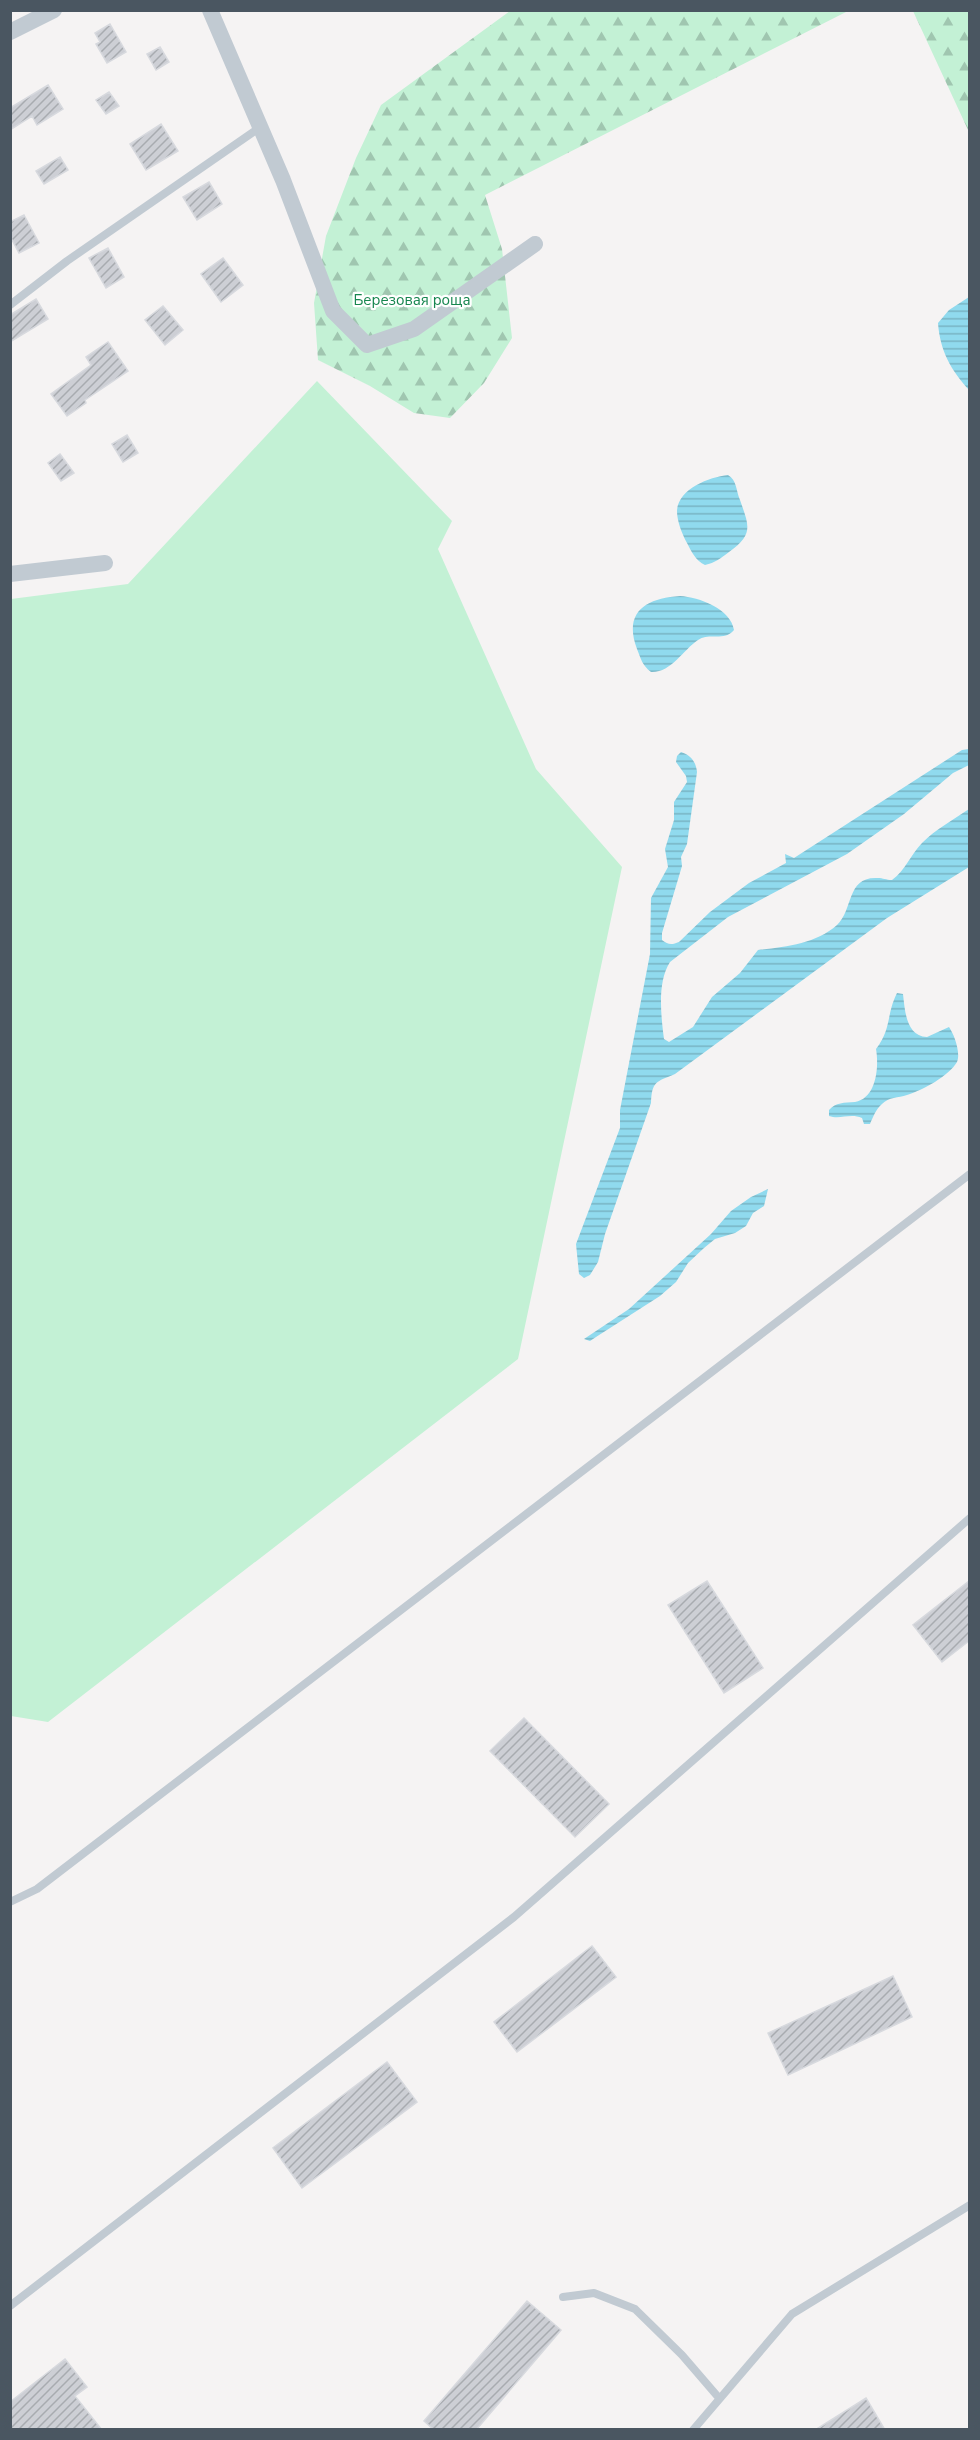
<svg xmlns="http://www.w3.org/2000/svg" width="980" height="2440" font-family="'Nunito Sans',sans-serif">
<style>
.forest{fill:url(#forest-firs)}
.garden{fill:#c3f1d5}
.water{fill:url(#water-rules)}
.building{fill:url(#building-hatch);stroke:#d7d9de;stroke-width:1.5}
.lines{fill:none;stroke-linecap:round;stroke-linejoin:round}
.lane{stroke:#c1cad2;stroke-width:8}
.street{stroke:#c1cad2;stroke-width:16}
.labels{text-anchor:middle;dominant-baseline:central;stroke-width:4.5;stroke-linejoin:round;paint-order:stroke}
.park-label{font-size:15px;fill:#17864f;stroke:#fff}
</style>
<defs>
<pattern id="forest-firs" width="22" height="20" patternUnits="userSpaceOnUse" patternTransform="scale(1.5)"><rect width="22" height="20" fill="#c3f1d5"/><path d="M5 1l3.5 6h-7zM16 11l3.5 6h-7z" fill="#a0c6b0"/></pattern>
<pattern id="water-rules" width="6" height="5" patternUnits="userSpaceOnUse" patternTransform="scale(1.5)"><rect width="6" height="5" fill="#90daee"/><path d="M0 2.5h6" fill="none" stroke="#78b4c4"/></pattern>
<pattern id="building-hatch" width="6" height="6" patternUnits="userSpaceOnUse" patternTransform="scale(1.5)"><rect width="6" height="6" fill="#cdcfd5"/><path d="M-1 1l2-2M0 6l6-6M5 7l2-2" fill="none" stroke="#a8abb0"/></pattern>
</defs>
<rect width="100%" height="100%" fill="#f5f3f3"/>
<path class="forest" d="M 510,11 L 848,11 L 485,195 L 502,249 L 512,338 L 484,383 L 450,418 L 414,413 L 370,386 L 318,360 L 314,303 L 326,236 L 356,158 L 381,105 Z
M 913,11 L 969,11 L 969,132 Z"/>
<path class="garden" d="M 317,381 L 452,521 L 438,549 L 536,769 L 622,867 L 518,1359 L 48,1722 L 11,1716 L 11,599 L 128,584 Z"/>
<path class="water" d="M 969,297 L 969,390 C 951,370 940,351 938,323 L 949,310 Z
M 728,475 C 737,480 736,491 740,500 C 749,526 754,534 729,552 C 721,558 715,563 705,565 C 696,561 691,551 687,543 C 682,534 677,521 677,511 C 678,489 709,477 728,475 Z
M 680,596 C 699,597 731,609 734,630 C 724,642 710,632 698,640 C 683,650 671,673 651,672 C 642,665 641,659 637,649 C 623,612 646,598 680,596 Z
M 969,749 L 969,765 L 953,773 L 904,814 L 847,854 L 728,917 L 670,962 C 657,982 661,1016 664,1039 L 669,1042 L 693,1027 L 712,997 L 740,973 L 758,950 C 784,947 816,944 837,925 C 854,909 846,876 878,878 C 883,878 886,880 892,880 C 905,871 911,854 922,843 C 936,829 953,820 969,809 L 969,867 L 887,918 L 675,1074 C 656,1082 652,1081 651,1103 L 605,1234 L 598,1262 L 590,1275 L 584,1278 L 579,1274 L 576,1244 L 620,1128 L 620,1110 L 650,954 L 651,898 L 668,867 L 665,849 L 674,820 L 674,802 L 687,782 L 686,776 L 676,762 L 677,756 L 681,752 C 691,755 696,762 697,772 L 687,844 L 681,857 L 682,866 L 662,933 L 662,940 C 668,945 672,945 679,942 L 710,912 L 749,883 L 786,863 L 785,854 L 794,858 L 962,750 Z
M 897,993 L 903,994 C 905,1011 906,1036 927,1037 L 949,1027 C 954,1034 961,1053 957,1062 C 949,1076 923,1090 907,1095 C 898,1098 889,1097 882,1104 C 876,1109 873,1117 870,1124 L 864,1124 L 862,1118 C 850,1113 840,1120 829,1116 L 829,1110 C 836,1102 844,1103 855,1102 C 877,1098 879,1066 876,1049 C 892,1028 886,1015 897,993 Z
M 768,1189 L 764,1206 L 753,1213 L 746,1226 L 735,1233 L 715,1239 L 704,1248 L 688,1263 L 676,1282 L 660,1296 L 596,1337 L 590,1341 L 584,1339 L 629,1309 L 711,1234 L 731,1211 L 751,1197 Z"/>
<path class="building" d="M 110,24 L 126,52 L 107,63 L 96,44 L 100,42 L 95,33 Z
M 160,47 L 169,62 L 156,70 L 147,54 Z
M 48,85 L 63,109 L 37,125 L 32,116 L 10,130 L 10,108 Z
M 109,92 L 119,106 L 106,114 L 96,100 Z
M 161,124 L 178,151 L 146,170 L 130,144 Z
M 60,157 L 68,170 L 44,184 L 36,171 Z
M 209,182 L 222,204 L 197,220 L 183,197 Z
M 24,215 L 39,243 L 19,253 L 10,236 L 10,222 Z
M 108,248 L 124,277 L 106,288 L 89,258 Z
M 223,258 L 243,285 L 221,302 L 201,274 Z
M 36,299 L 48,319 L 10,342 L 10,315 Z
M 163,306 L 183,330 L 165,345 L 145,320 Z
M 108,342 L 128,371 L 85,400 L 86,403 L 67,416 L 51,394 L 91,365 L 86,357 Z
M 127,435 L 138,453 L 123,462 L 112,444 Z
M 60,454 L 74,473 L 61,481 L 48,463 Z
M 707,1581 L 763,1668 L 724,1693 L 668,1605 Z
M 969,1581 L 969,1641 L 942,1662 L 913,1625 Z
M 524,1718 L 609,1804 L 575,1837 L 490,1751 Z
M 592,1946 L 616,1977 L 517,2052 L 494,2022 Z
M 893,1976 L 912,2017 L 788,2075 L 768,2033 Z
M 387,2062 L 417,2102 L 302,2188 L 273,2148 Z
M 527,2301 L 561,2330 L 476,2430 L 434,2430 L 424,2421 Z
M 65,2359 L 87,2387 L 75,2396 L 102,2430 L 10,2430 L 10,2402 Z
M 866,2398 L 885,2430 L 815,2430 Z"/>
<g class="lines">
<path class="lane" d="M 10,305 L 67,261 L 259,128
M 10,1902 L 37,1889 L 970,1174
M 563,2297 L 594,2293 L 635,2309 L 682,2355 L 719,2398
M 10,2306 L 514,1917 L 970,1518
M 693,2430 L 792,2314 L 970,2205"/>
<path class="street" d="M 210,10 L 283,180 L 333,311 L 367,345 L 414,329 L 535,244
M 10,32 L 54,10
M 10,574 L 105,563"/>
</g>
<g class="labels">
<g class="park-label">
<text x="412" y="300">Березовая роща</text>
</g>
</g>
<rect width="980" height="2440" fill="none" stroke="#4a5661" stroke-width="24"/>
</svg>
